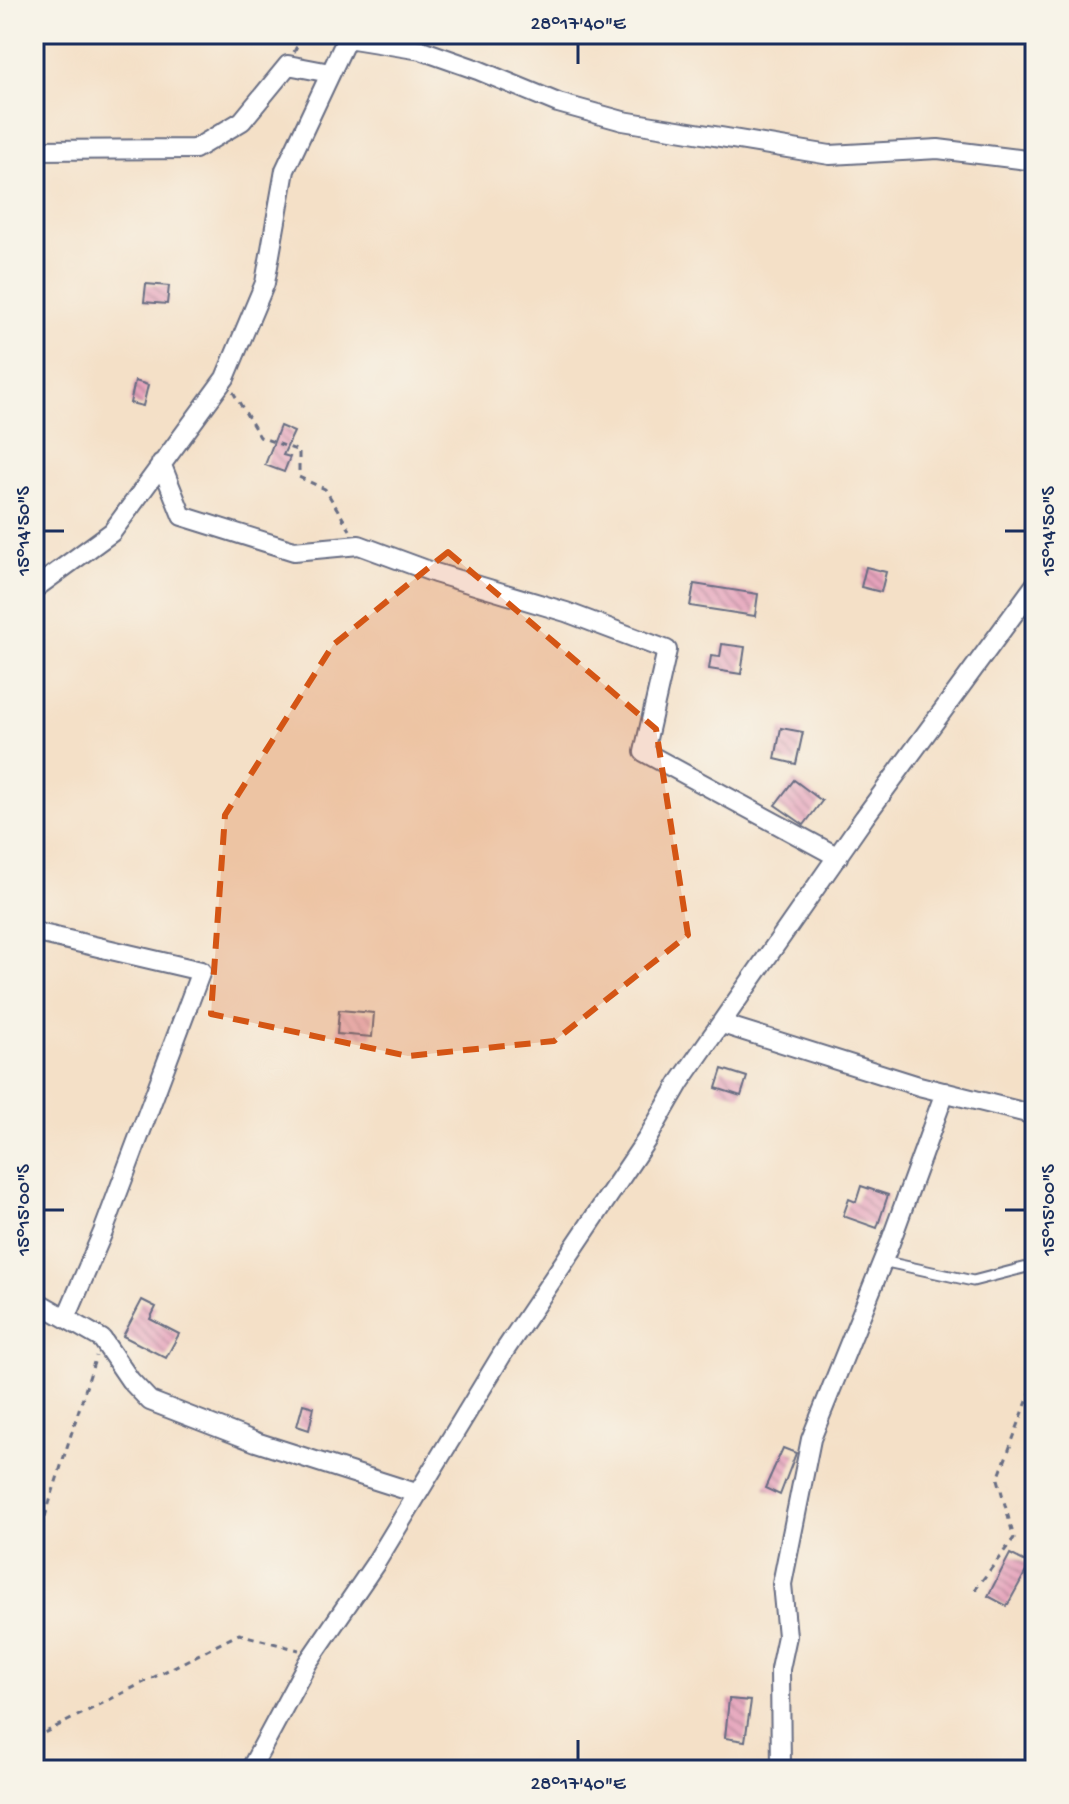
<svg xmlns="http://www.w3.org/2000/svg" width="1069" height="1804" font-family="'Gochi Hand',sans-serif">
<style>
.building{fill:url(#building-back-hatch)}
.lines{fill:none;stroke-linecap:round;stroke-linejoin:round}
.lane-casing{stroke:#676d83;stroke-width:13}
.street-casing{stroke:#676d83;stroke-width:22}
.path{stroke:#676d83;stroke-width:3;stroke-dasharray:6 6;stroke-linecap:butt}
.lane{stroke:#fff;stroke-width:9}
.street{stroke:#fff;stroke-width:18}
.marked{fill:#d45514;fill-opacity:0.2;stroke:#d45514;stroke-width:6;stroke-dasharray:16 10;stroke-linejoin:round}
.ticks{fill:none;stroke:#1b2f5e;stroke-width:3}
.neatline{fill:none;stroke:#1b2f5e;stroke-width:3}
.ticks-label{font-size:20px;text-anchor:middle;fill:#1b2f5e}
</style>
<defs>
<pattern id="building-back-hatch" width="6" height="6" patternUnits="userSpaceOnUse" patternTransform="scale(2)"><rect width="6" height="6" fill="#e5a3bb"/><path d="M-1 5l2 2M0 0l6 6M5-1l2 2" fill="none" stroke="#b9859b"/></pattern>
</defs>
<rect width="100%" height="100%" fill="#f7f3e8"/>
<filter id="ink" filterUnits="userSpaceOnUse"><feTurbulence type="fractalNoise" baseFrequency=".0125" numOctaves="2"/><feDisplacementMap in="SourceGraphic" scale="16" xChannelSelector="R" yChannelSelector="G"/><feConvolveMatrix kernelMatrix="1 2 1 2 8 2 1 2 1" color-interpolation-filters="sRGB"/></filter>
<filter id="wash" filterUnits="userSpaceOnUse"><feTurbulence type="fractalNoise" baseFrequency=".006" numOctaves="4" result="noise"/><feDisplacementMap in="SourceGraphic" scale="32" xChannelSelector="R" yChannelSelector="G"/><feGaussianBlur stdDeviation="1.8" result="paint"/><feColorMatrix in="noise" values="0 0 0 0 0 0 0 0 0 0 0 0 0 0 0 0 0 1.4 0 .05"/><feComposite in="paint" operator="in"/></filter>
<g filter="url(#wash)">
<rect width="100%" height="100%" fill="#f4e0c7"/>
<g id="blocks">
<path class="building" d="M 146,284 L 169,286 L 167,304 L 144,302 Z
M 135,381 L 148,385 L 143,406 L 130,403 Z
M 280,426 L 294,432 L 283,455 L 290,457 L 284,472 L 265,465 Z
M 866,567 L 886,572 L 881,592 L 861,587 Z
M 694,584 L 758,594 L 755,616 L 690,606 Z
M 722,644 L 745,647 L 741,674 L 709,669 L 711,656 L 720,657 Z
M 781,728 L 803,732 L 796,764 L 775,759 Z
M 794,780 L 822,801 L 804,825 L 775,805 Z
M 339,1010 L 374,1013 L 372,1037 L 337,1034 Z
M 722,1069 L 747,1077 L 741,1096 L 716,1088 Z
M 861,1186 L 888,1195 L 877,1228 L 843,1216 L 849,1199 L 856,1202 Z
M 142,1300 L 156,1307 L 150,1319 L 179,1334 L 166,1358 L 123,1336 Z
M 303,1404 L 314,1407 L 309,1430 L 297,1426 Z
M 783,1448 L 796,1453 L 780,1495 L 765,1488 Z
M 1010,1554 L 1030,1564 L 1007,1606 L 988,1596 Z
M 729,1699 L 751,1701 L 745,1741 L 725,1738 Z"/>
</g>
</g>
<g filter="url(#ink)">
<use href="#blocks" fill-opacity="0" stroke="#676d83" stroke-width="2"/>
<g class="lines">
<defs>
<path id="lane" d="M 882,1261 L 973,1281 L 1035,1265"/>
<path id="street" d="M 347,38 L 421,50 L 478,70 L 558,103 L 623,121 L 830,155 L 938,149 L 1035,161
M 34,150 L 195,149 L 242,121 L 288,65 L 330,73
M 161,463 L 182,516 L 294,551 L 359,545 L 435,573 L 566,612 L 667,650 L 644,752 L 838,857
M 34,589 L 112,532 L 225,378 L 265,283 L 285,170 L 349,34
M 34,932 L 201,971 L 103,1232 L 67,1316
M 722,1024 L 919,1086 L 1035,1115
M 34,1300 L 102,1339 L 130,1380 L 150,1401 L 256,1442 L 416,1493
M 250,1770 L 308,1662 L 375,1564 L 503,1353 L 647,1139 L 680,1082 L 864,818 L 1035,585
M 781,1770 L 780,1669 L 787,1636 L 782,1584 L 811,1439 L 890,1243 L 945,1092"/>
</defs>
<use href="#lane" class="lane-casing"/>
<use href="#street" class="street-casing"/>
<path class="path" d="M 294,52 L 303,34
M 233,392 L 260,437 L 299,451 L 299,477 L 325,489 L 350,530
M 34,1551 L 96,1356
M 975,1590 L 1014,1538 L 998,1479 L 1032,1388 L 1035,1359
M 34,1738 L 239,1634 L 299,1650"/>
<use href="#lane" class="lane"/>
<use href="#street" class="street"/>
</g>
</g>
<path class="marked" d="M 448,552 L 656,729 L 688,935 L 554,1041 L 408,1056 L 211,1014 L 225,815 L 333,645 Z"/>
<path class="ticks" d="M 578,44 L 578,64M 44,531 L 64,531M 1005,531 L 1025,531M 44,1210 L 64,1210M 1005,1210 L 1025,1210M 578,1740 L 578,1760"/>
<rect width="1069" height="1804" fill="none" stroke="#f7f3e8" stroke-width="88"/>
<rect x="44" y="44" width="981" height="1716" class="neatline"/>
<g class="ticks-label">
<text x="578" y="29">28°17'40"E</text>
<text transform="translate(22 531) rotate(-90)" y="7">15°14'50"S</text>
<text transform="translate(1047 531) rotate(-90)" y="7">15°14'50"S</text>
<text transform="translate(22 1210) rotate(-90)" y="7">15°15'00"S</text>
<text transform="translate(1047 1210) rotate(-90)" y="7">15°15'00"S</text>
<text x="578" y="1789">28°17'40"E</text>
</g>
</svg>
